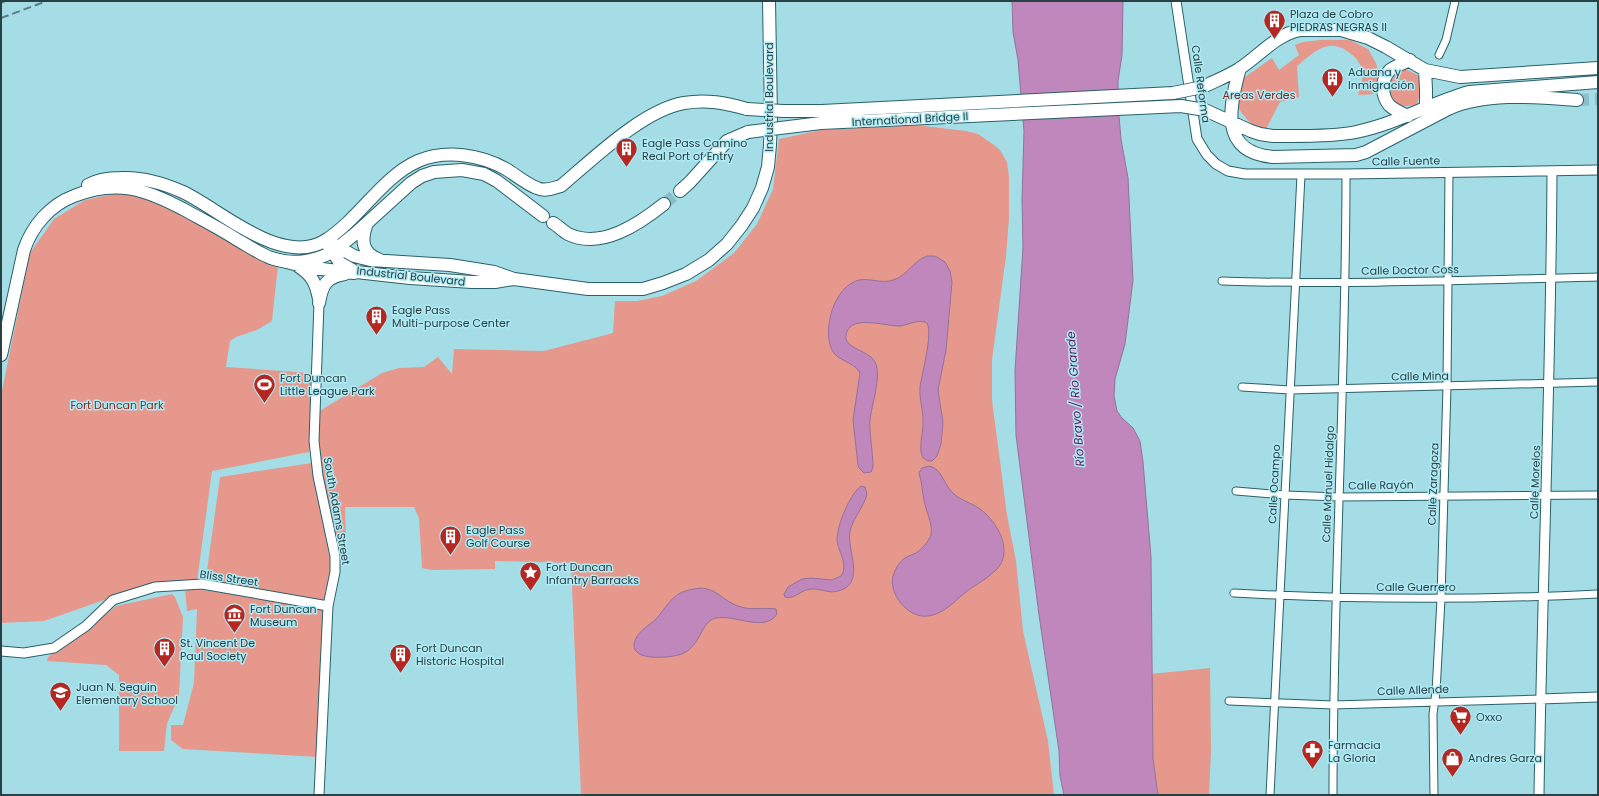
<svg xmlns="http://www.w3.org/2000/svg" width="1599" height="796" font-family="Poppins,sans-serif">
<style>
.green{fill:#e6988c}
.water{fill:#c087bd;stroke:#937299}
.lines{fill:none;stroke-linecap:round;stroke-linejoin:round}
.trunk-tunnel{stroke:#8bbec6;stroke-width:12;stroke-dasharray:12 6;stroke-linecap:butt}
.minor-casing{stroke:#29616a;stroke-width:9}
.tertiary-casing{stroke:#29616a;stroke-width:11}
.primary-casing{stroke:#29616a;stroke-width:14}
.trunk-casing{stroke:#29616a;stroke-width:14}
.minor{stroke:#fff;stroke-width:7}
.tertiary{stroke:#fff;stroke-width:9}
.primary{stroke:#fff;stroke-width:12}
.trunk{stroke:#fff;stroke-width:12}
.rail{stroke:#597e84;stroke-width:2;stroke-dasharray:8 4;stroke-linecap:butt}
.trunk-bridge-casing{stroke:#29616a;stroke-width:14;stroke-linecap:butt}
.trunk-bridge{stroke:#fff;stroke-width:12}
.labels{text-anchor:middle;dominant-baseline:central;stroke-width:3;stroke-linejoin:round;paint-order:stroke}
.poi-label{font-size:11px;fill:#294145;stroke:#b0eaf4;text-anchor:start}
.street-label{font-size:11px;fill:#294145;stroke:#b0eaf4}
.park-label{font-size:11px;fill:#872820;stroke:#b0eaf4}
.water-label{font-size:12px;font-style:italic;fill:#5e195d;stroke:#b0eaf4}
</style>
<rect width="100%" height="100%" fill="#a4dde6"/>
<path class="green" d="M 1320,40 L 1350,40 L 1368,49 L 1376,63 L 1380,79 L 1376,94 L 1358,95 C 1360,88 1364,78 1362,70 C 1360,58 1342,44 1329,46 C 1317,48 1307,58 1297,66 L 1299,97 L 1280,102 L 1265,131 C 1256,131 1240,113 1237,105 C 1236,100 1236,94 1236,89 L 1245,77 L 1272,58 L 1279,70 L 1299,55 L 1295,45 L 1303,42 Z
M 1400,68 L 1405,69 L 1418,75 L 1421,91 L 1417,104 C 1398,110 1388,104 1389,84 Z
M 916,125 L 966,131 L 978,134 L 994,145 L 1000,150 L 1007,162 L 1009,177 L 1009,218 L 1006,256 L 992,360 L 992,400 L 1007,515 L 1016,561 L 1023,631 L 1048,741 L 1054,795 L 581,795 L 571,563 L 495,561 L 495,569 L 432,570 L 422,568 L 419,518 L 414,507 L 345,507 L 346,542 L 336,543 L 320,467 L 318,445 L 318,412 L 382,373 L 399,368 L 424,367 L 438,357 L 452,374 L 454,349 L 544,351 L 613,333 L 615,301 L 637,301 L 662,296 L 696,281 L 734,253 L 757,224 L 773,189 L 779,139 L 821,130 Z
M 114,194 L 130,194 L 155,201 L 278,265 L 272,321 L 257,330 L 236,337 L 230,341 L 226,367 L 311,373 L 309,452 L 212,471 L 197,581 L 153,583 L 44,621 L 1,623 L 1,396 L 30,253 L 54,219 L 85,200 Z
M 312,463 L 331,566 L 324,600 L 305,602 L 205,585 L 220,477 Z
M 185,588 L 235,594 L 325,609 L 318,757 L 183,749 L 171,740 L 171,725 L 183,725 L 194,683 L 197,609 L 187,611 Z
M 172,594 L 175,597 L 183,617 L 179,695 L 167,724 L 164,751 L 119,751 L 119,675 L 106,665 L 47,661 L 48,657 L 91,627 L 116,606 Z
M 1210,668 L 1211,751 L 1209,795 L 1158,795 L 1153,759 L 1151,674 Z"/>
<path class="water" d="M 1012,1 L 1123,1 L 1122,55 L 1118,81 L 1118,105 L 1121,139 L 1128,178 L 1133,280 L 1125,344 L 1115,379 L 1114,396 L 1117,411 L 1122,418 L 1133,428 L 1140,441 L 1143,462 L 1151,557 L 1153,759 L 1158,795 L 1064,795 L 1060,776 L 1059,751 L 1039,615 L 1016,435 L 1015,371 L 1023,247 L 1022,200 L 1024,131 L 1018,60 L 1013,32 Z
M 927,256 L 935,256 L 945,262 L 950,271 L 952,282 L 946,350 L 938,390 L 943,422 L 941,444 L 937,456 L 932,461 L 928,461 L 923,458 C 918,448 923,435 923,424 C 924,412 919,400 920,387 C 922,373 933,334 927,323 C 919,319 910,324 901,326 C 888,327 849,313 846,335 C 843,349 871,350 876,364 C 881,378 872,404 870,419 C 869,434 873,452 873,467 L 871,472 L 864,473 L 859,468 L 858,465 L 853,420 L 860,373 C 854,361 838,362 832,350 C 822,329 834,286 859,280 C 870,278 882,284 893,280 C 907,276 913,261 927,256 Z
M 929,466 C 942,468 944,486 954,494 C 962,501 972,503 980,509 C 998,522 1015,553 995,571 C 985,581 972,586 961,596 C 951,605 942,614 928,616 C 908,619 886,592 894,573 C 896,568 900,561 905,558 C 908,556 912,555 916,553 C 921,550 929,541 931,535 C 933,523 926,512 924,500 C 922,491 922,482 919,473 L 922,468 Z
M 861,486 L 865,487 L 867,494 C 864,507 853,518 850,531 C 846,549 867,584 838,591 C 829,594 820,588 811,589 C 802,589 794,600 785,597 L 784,594 L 788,587 L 802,579 L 811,578 L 832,580 L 841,576 C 849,564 838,552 837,540 C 837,525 850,494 861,486 Z
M 701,588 C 718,589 723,601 738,606 C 750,611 763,607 776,609 L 777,614 C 765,633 734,614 716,618 C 701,621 701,646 682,654 C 670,658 624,663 636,638 C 640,630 650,625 656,619 C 673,599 673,591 701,588 Z"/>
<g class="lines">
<path class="trunk-tunnel" d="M 1577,100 L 1598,99
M 664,204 L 680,191"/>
<defs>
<path id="minor" d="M 1439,55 L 1446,40 L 1455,1
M 1222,281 C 1348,285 1473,280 1598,277
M 1242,387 L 1290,390 L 1598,382
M 1236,491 L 1285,495 L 1339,497 L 1598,495
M 1234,593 C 1356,600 1477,600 1598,594
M 1229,701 L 1333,705 L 1540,699
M 1270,795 L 1301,175
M 1333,795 C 1333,588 1346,381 1346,174
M 1434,795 L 1433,714 L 1436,692 L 1441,599 L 1447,386 L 1449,173"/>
<path id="tertiary" d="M 1176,1 L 1197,139 L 1207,155 L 1216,164 L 1228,171 L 1245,174 L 1346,174 L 1598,170
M 1,651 L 24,653 L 54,648 L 86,626 L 113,600 L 155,587 L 202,584 L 328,606
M 1540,699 L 1598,697
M 319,795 L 328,606 L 335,572 L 335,556 L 318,476 L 314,441 L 319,303
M 1539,795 C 1542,587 1551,379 1552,171"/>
<path id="primary" d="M 88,185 C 98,179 110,178 121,178 C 142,177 163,183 183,192 C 221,210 282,268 326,240
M 1,355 L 24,250 C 32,226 50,205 74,196 C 116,179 145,189 183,209 C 201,219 219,228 236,239 C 247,245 258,253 271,258 C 291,265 314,262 332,252"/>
<path id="trunk" d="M 1240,68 C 1229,107 1219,152 1273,157 L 1356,155 L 1366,152 L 1448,109 C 1486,92 1536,97 1577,100
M 1425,70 L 1426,89 L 1426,109
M 1203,87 C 1215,81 1228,76 1239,69 C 1259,56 1277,34 1300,30 L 1341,30 L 1368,38 L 1386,47 L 1425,70 L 1460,77 L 1598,68
M 1205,110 L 1251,131 L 1260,134 L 1273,136 C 1298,136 1332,137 1356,132 C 1396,124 1430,103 1469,92 L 1598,82
M 1408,116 C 1401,113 1394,110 1389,105 C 1381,95 1381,79 1390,70 C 1396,66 1403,63 1410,60
M 680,191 L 690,182 L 727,141 L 748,132
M 367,223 C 361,240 361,253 380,260
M 553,223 C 558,226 563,231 568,234 C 601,250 639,224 664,204
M 326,240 L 354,256 L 370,260 L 450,265 L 494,272 L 514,279 L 588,289 L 643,289 L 663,283 L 686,274 L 709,260 L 727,244 L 742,225 L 753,208 L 762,188 L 768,167 L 770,145 L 771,118 L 769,1
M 326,240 C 359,219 382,177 418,161 C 446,149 481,155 506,169 C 516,175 526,184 537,188 C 545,192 553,188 561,186 C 593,159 643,110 684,103 C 706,99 726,103 747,109
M 328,245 L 340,263 L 356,272 L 410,278 L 472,282 L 495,282 L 513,279
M 335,250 L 356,233 L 411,183 L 422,176 L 434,172 L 462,170 L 484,174 L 497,181 L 543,216
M 271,258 L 306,267 L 354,273
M 298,266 C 312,275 316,283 319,299
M 319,303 C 322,285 326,277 345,274"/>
</defs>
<use href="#minor" class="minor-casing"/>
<use href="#tertiary" class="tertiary-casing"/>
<use href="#primary" class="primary-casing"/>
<use href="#trunk" class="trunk-casing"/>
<use href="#minor" class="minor"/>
<use href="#tertiary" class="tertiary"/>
<use href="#primary" class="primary"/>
<use href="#trunk" class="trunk"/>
<path class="rail" d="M 1,3 L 5,1
M 1,18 L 47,1"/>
<defs>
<path id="trunk-bridge" d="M 747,109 L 783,111 L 822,111 L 1173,93 L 1203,87
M 748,132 L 821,123 L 1181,106 L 1205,110"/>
</defs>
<use href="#trunk-bridge" class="trunk-bridge-casing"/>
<use href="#trunk-bridge" class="trunk-bridge"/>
</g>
<defs>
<symbol id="building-pin" viewBox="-11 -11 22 30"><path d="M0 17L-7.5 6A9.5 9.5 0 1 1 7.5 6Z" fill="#b52720" stroke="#b0eaf4"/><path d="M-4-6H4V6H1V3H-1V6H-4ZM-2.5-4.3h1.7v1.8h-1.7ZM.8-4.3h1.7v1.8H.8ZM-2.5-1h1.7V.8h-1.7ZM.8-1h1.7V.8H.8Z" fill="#fff"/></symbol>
<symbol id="stadium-pin" viewBox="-11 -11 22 30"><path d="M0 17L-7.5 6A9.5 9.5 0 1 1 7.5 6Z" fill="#b52720" stroke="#b0eaf4"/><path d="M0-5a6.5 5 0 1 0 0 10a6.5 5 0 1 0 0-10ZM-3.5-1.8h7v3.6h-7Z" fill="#fff"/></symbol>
<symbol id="sight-pin" viewBox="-11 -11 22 30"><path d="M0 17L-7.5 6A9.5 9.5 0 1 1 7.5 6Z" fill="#b52720" stroke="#b0eaf4"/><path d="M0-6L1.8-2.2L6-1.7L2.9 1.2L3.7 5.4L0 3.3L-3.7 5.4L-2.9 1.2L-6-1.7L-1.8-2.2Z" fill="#fff"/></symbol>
<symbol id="museum-pin" viewBox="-11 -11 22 30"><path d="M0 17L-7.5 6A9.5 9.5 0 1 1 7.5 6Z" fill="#b52720" stroke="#b0eaf4"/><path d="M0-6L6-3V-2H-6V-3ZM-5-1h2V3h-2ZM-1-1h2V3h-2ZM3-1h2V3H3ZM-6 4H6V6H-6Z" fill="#fff"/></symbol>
<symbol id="school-pin" viewBox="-11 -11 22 30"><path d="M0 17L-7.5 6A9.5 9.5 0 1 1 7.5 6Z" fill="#b52720" stroke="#b0eaf4"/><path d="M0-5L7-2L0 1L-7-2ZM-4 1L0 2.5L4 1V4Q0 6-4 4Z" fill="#fff"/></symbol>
<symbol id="supermarket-pin" viewBox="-11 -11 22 30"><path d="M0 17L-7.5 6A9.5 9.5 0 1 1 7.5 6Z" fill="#b52720" stroke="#b0eaf4"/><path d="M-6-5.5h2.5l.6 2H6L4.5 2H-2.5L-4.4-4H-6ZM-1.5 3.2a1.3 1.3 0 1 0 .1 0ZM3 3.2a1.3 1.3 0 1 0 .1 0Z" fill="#fff"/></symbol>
<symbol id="pharmacy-pin" viewBox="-11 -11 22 30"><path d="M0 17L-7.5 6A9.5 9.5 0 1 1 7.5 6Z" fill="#b52720" stroke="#b0eaf4"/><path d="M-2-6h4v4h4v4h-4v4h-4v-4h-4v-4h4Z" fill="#fff"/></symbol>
<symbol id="shop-pin" viewBox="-11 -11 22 30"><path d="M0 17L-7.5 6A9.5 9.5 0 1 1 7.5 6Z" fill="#b52720" stroke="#b0eaf4"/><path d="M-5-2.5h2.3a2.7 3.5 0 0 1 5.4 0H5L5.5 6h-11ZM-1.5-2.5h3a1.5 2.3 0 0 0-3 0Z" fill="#fff"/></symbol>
</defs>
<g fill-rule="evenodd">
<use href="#building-pin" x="1262" y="8" width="25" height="34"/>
<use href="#building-pin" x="1320" y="66" width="25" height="34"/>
<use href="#building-pin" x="614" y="136" width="25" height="34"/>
<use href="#building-pin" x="364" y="304" width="25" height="34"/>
<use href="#stadium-pin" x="252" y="372" width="25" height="34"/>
<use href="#building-pin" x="438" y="524" width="25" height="34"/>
<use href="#sight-pin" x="518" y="560" width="25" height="34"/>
<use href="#museum-pin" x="222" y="602" width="25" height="34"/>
<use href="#building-pin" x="152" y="636" width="25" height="34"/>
<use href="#building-pin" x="388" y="642" width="25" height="34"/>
<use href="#school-pin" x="48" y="680" width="25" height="34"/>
<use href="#supermarket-pin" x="1448" y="704" width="25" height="34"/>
<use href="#pharmacy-pin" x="1300" y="738" width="25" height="34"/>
<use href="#shop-pin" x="1440" y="746" width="25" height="34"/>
</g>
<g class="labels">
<g class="poi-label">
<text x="1290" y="14">Plaza de Cobro<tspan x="1290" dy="13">PIEDRAS NEGRAS II</tspan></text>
<text x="1348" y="72">Aduana y<tspan x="1348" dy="13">Inmigración</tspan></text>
<text x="642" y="143">Eagle Pass Camino<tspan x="642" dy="13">Real Port of Entry</tspan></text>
<text x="392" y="310">Eagle Pass<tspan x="392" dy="13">Multi-purpose Center</tspan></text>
<text x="280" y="378">Fort Duncan<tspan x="280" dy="13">Little League Park</tspan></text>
<text x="466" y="530">Eagle Pass<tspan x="466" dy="13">Golf Course</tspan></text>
<text x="546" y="567">Fort Duncan<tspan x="546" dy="13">Infantry Barracks</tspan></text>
<text x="250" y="609">Fort Duncan<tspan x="250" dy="13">Museum</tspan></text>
<text x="180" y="643">St. Vincent De<tspan x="180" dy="13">Paul Society</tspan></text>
<text x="416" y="648">Fort Duncan<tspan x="416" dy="13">Historic Hospital</tspan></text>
<text x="76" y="687">Juan N. Seguin<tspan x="76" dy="13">Elementary School</tspan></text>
<text x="1476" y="717">Oxxo</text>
<text x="1328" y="745">Farmacia<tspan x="1328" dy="13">La Gloria</tspan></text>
<text x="1468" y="758">Andres Garza</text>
</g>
<g class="street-label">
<text transform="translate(1201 84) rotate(82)">Calle Reforma</text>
<text transform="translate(769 97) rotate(-90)">Industrial Boulevard</text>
<text transform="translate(910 119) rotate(-3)">International Bridge II</text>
<text transform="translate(1406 161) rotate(-1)">Calle Fuente</text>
<text transform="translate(1410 270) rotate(-1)">Calle Doctor Coss</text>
<text transform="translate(411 276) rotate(6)">Industrial Boulevard</text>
<text transform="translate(1420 376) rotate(-1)">Calle Mina</text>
<text transform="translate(1535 482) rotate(-88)">Calle Morelos</text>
<text transform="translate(1274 484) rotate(-87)">Calle Ocampo</text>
<text transform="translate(1328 484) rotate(-88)">Calle Manuel Hidalgo</text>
<text transform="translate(1433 484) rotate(-88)">Calle Zaragoza</text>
<text transform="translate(1381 485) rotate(-1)">Calle Rayón</text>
<text transform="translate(337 511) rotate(80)">South Adams Street</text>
<text transform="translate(229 578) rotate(8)">Bliss Street</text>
<text x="1416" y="587">Calle Guerrero</text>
<text transform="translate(1413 690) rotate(-2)">Calle Allende</text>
</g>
<g class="park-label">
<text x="1259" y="95">Areas Verdes</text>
<text x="117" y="405">Fort Duncan Park</text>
</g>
<g class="water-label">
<text transform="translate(1075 399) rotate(-94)">Río Bravo / Rio Grande</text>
</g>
</g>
<rect width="1599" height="796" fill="none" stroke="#294145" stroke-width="4"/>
</svg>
